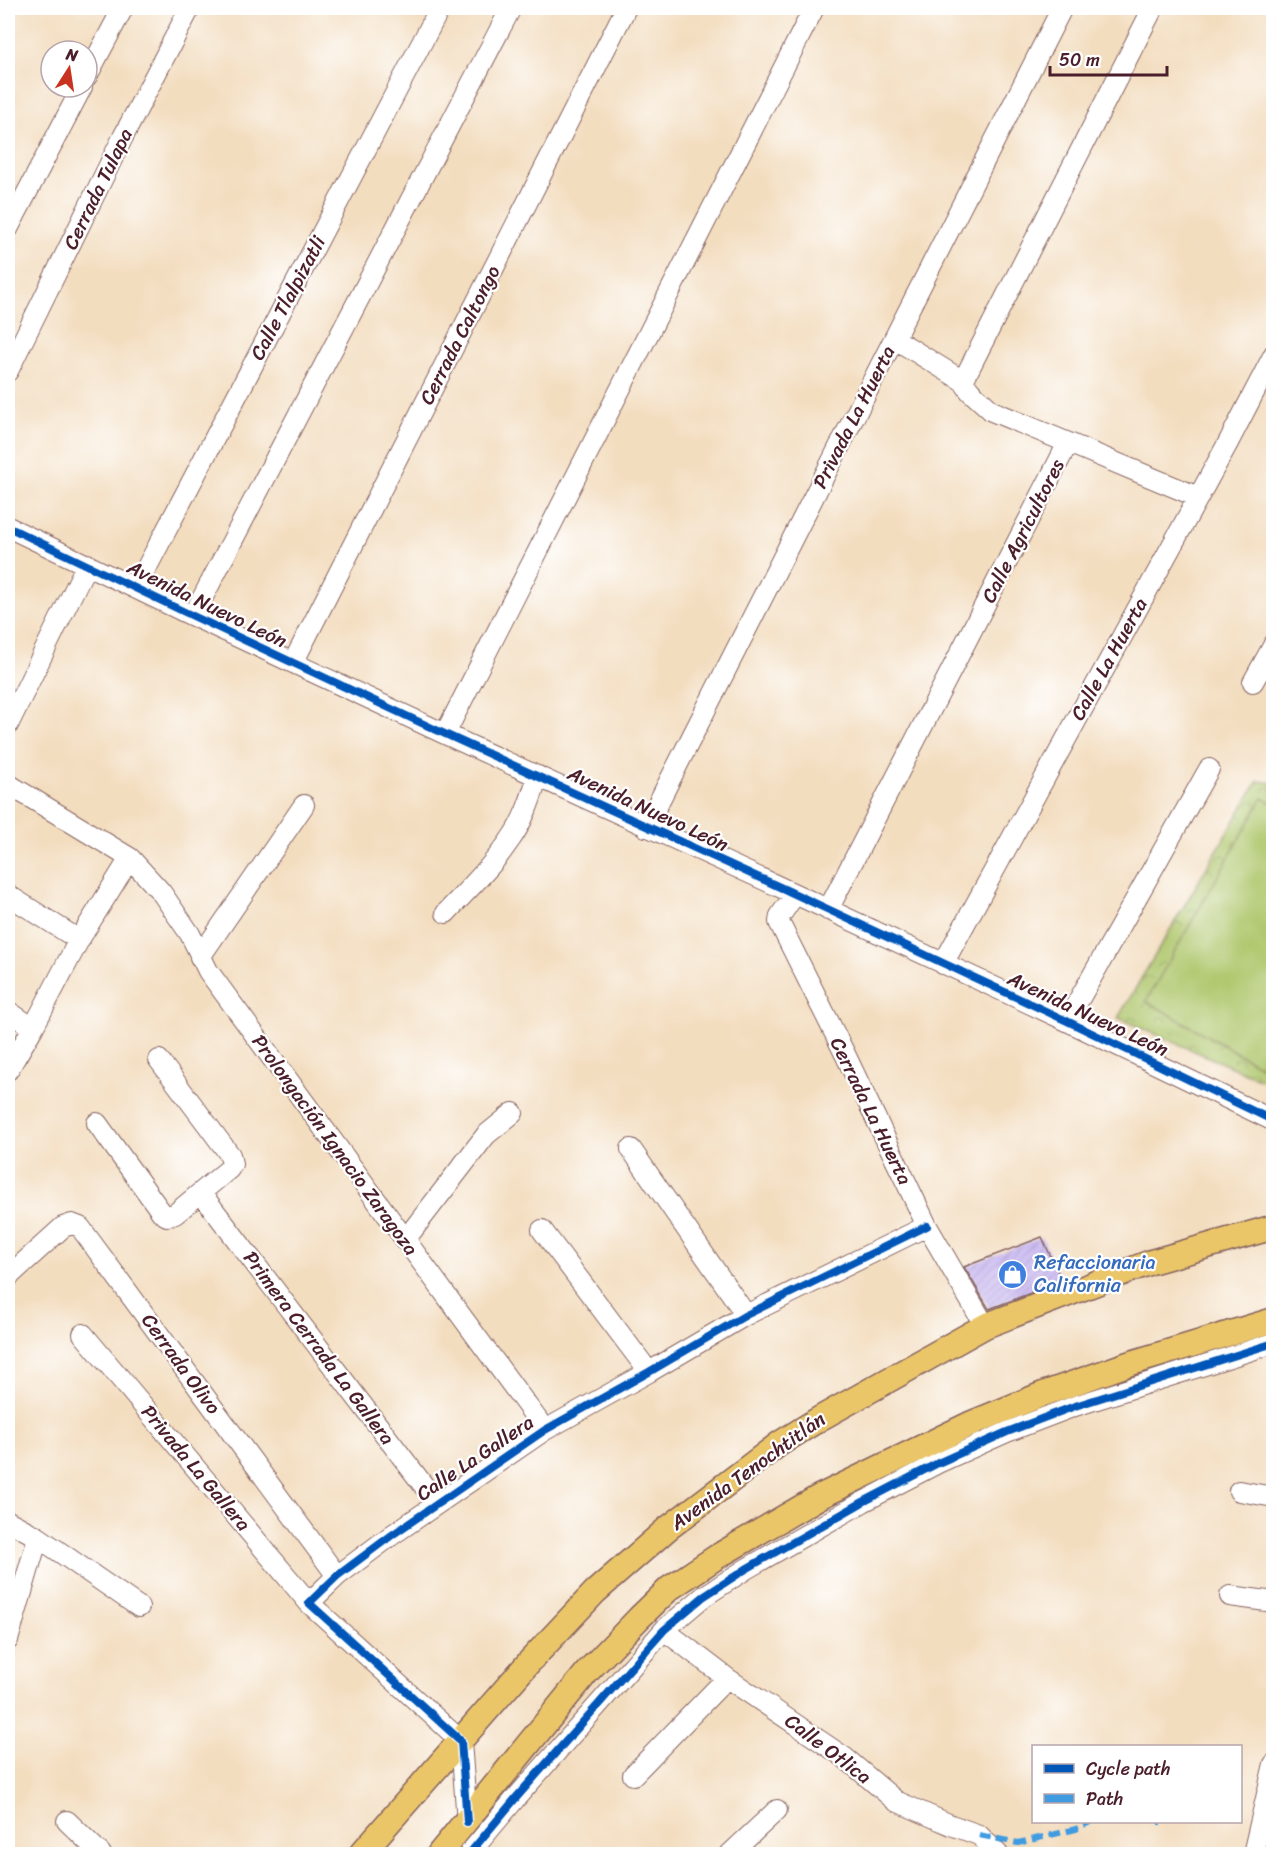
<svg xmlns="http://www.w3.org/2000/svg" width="1281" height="1862" font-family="Sriracha,sans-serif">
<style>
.park{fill:url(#park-crowns);stroke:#7c724b;stroke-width:1.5}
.pitch{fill:#aec66b;stroke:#7c724b;stroke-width:1.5}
.building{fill:url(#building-hatch)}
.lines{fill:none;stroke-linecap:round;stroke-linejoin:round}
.minor-casing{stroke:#85625f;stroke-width:22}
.major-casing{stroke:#85625f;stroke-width:27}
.minor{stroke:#fff;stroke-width:20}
.major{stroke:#ebc669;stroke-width:24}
.quiet{stroke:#409be1;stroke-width:6;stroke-dasharray:12 6;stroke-linecap:butt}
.cycleway-casing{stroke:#fff;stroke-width:11}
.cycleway{stroke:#0057b8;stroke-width:8}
.labels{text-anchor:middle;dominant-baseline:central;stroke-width:4.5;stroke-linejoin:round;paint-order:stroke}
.street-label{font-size:20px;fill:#4a1f2b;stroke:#fff}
.shop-label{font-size:20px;fill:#366cbe;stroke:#fff;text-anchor:start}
</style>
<defs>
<pattern id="park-crowns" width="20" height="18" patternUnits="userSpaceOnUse" patternTransform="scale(1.5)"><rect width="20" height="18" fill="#aec66b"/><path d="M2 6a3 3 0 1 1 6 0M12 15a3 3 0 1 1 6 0" fill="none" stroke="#90a058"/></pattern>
<pattern id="building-hatch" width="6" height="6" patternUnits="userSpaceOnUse" patternTransform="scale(1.5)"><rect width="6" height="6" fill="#baa4ee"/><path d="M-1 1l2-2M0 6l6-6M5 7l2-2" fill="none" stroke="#9985c1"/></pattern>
</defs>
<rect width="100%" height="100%" fill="#fff"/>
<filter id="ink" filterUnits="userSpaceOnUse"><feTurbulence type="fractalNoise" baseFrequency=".0167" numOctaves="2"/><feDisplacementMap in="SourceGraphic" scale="12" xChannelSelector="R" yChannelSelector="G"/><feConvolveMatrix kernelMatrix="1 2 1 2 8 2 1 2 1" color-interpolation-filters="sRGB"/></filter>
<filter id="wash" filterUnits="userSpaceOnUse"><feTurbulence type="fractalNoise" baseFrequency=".008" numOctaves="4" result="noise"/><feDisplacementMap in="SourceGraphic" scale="24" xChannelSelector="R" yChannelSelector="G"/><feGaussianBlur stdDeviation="1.35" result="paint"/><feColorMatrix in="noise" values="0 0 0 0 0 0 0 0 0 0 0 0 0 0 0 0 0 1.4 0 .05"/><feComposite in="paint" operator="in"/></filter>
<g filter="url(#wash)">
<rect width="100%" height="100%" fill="#f3ddbf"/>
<path class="park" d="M 1258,781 L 1273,783 L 1273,1085 L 1118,1018 Z"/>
<path class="pitch" d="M 1263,798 L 1274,804 L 1274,1042 L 1260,1066 L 1146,1001 Z"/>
<g id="blocks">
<path class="building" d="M 1042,1237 L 1062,1281 L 989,1309 L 964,1267 Z"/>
</g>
</g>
<g filter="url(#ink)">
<use href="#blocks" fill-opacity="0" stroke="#85625f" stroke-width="1.5"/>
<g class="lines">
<defs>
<path id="minor" d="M 1153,8 L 963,381 L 970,391 L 992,411 L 1198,497
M 87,76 L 123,8
M 8,229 L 82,87
M 895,339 L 963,381
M 8,371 L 123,137 L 190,8
M 8,527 L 193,616 L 445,734 L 795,894 L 1067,1021 L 1274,1121
M 136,588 L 440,8
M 193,616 L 511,8
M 293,663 L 626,8
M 1253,682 L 1274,644
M 8,725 L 87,564
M 445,734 L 814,8
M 8,784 L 130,858 L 161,892 L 190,934 L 208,971 L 545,1430
M 646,827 L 1062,8
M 795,894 L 780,916 L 779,922 L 845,1054 L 927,1226 L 985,1326
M 8,895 L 79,940
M 828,910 L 1068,443
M 446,913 C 467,890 492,867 510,840 C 524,821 531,798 538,776
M 200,957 L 304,805
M 943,964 L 1228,443 L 1274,354
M 8,1011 L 33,1028
M 1067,1021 L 1209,769
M 8,1070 L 33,1028 L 79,940 L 130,858
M 97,1123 L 162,1213 L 167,1216 L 175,1214 L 229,1169 L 232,1164 L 230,1155 L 159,1060
M 631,1149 L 746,1315
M 201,1193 L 437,1503
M 542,1230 L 649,1372
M 405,1240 L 486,1135 L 513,1113
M 8,1277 L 63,1227 L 72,1224 L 80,1227 L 337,1576
M 83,1334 L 309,1603
M 1239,1491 L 1274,1497
M 8,1521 L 38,1537 L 8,1640
M 38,1537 L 139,1607
M 1230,1596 L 1274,1602
M 664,1630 L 727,1678 L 844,1757 L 896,1801 L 951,1825 L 979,1835 L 998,1854
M 633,1775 L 727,1678
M 67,1821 L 101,1854
M 467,1822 L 461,1741 L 309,1603 L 337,1576 L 392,1535 L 545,1430 L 649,1372 L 746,1315 L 927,1226
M 469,1854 L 515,1799 L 664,1630 L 703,1597 L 746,1569 L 863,1502 L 938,1463 L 1007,1432 L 1075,1406 L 1274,1343
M 730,1854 L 777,1810
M 1253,1854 L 1274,1764"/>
<path id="major" d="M 361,1854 L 531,1660 L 595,1592 L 667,1529 L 779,1444 L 819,1419 L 985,1326 L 1151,1262 L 1274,1227
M 439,1854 L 588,1671 L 639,1618 L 670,1588 L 718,1556 L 819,1497 L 972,1423 L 1043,1394 L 1128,1364 L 1274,1320"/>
</defs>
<use href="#minor" class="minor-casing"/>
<use href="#major" class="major-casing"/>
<use href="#minor" class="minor"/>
<use href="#major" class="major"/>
<path class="quiet" d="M 1158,1822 L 1161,1822
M 979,1835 L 1018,1843 L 1076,1829 L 1090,1822"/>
<defs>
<path id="cycleway" d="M 8,527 L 193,616 L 445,734 L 795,894 L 1067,1021 L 1274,1121
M 467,1822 L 461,1741 L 309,1603 L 337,1576 L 392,1535 L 545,1430 L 649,1372 L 746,1315 L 927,1226
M 469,1854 L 515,1799 L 664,1630 L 703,1597 L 746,1569 L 863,1502 L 938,1463 L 1007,1432 L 1075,1406 L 1274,1343"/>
</defs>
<use href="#cycleway" class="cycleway-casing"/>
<use href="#cycleway" class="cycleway"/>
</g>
</g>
<defs>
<symbol id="shop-disc" viewBox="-11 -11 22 22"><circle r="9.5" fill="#3f7fe0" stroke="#fff"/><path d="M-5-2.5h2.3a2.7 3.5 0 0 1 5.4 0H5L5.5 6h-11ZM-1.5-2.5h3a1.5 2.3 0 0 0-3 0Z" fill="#fff"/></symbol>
</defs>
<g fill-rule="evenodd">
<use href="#shop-disc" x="996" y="1258" width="33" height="33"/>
</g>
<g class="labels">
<g class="street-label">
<text transform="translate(98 189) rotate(-64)">Cerrada Tulapa</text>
<text transform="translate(288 298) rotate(-62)">Calle Tlalpizatli</text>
<text transform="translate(460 335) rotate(-63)">Cerrada Caltongo</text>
<text transform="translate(854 417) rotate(-63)">Privada La Huerta</text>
<text transform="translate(1023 531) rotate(-63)">Calle Agricultores</text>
<text transform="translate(207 604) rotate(26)">Avenida Nuevo León</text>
<text transform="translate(1109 659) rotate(-61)">Calle La Huerta</text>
<text transform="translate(648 809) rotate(25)">Avenida Nuevo León</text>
<text transform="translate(1088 1014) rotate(25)">Avenida Nuevo León</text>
<text transform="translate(871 1111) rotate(64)">Cerrada La Huerta</text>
<text transform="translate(335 1145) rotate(54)">Prolongación Ignacio Zaragoza</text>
<text transform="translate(319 1348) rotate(53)">Primera Cerrada La Gallera</text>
<text transform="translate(181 1364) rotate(54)">Cerrada Olivo</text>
<text transform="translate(475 1458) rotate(-34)">Calle La Gallera</text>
<text transform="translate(196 1468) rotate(50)">Privada La Gallera</text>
<text transform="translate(748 1471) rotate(-36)">Avenida Tenochtitlán</text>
<text transform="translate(828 1749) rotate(37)">Calle Otlica</text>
</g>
<g class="shop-label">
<text x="1034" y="1262">Refaccionaria<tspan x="1034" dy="23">California</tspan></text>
</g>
</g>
<rect width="1281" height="1862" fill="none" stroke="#fff" stroke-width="30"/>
<rect x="1032" y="1745" width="210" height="78" fill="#ffffff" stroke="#b7a5aa" stroke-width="1.5"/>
<rect x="1044" y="1764" width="30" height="9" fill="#0057b8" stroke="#b7a5aa" stroke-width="1.5"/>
<text x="1086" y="1775" font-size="18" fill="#4a1f2b">Cycle path</text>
<rect x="1044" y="1794" width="30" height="9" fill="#409be1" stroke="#b7a5aa" stroke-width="1.5"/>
<text x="1086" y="1805" font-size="18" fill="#4a1f2b">Path</text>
<g transform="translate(69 69) rotate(12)"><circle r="28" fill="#ffffff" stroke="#b7a5aa" stroke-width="1.5"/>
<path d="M0-4.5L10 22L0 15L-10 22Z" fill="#c8321e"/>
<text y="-9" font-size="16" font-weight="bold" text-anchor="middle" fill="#4a1f2b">N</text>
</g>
<path d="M1050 66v9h117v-9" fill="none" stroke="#4a1f2b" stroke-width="3"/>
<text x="1059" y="66" font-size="18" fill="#4a1f2b" stroke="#ffffff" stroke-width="4.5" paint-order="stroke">50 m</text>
</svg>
